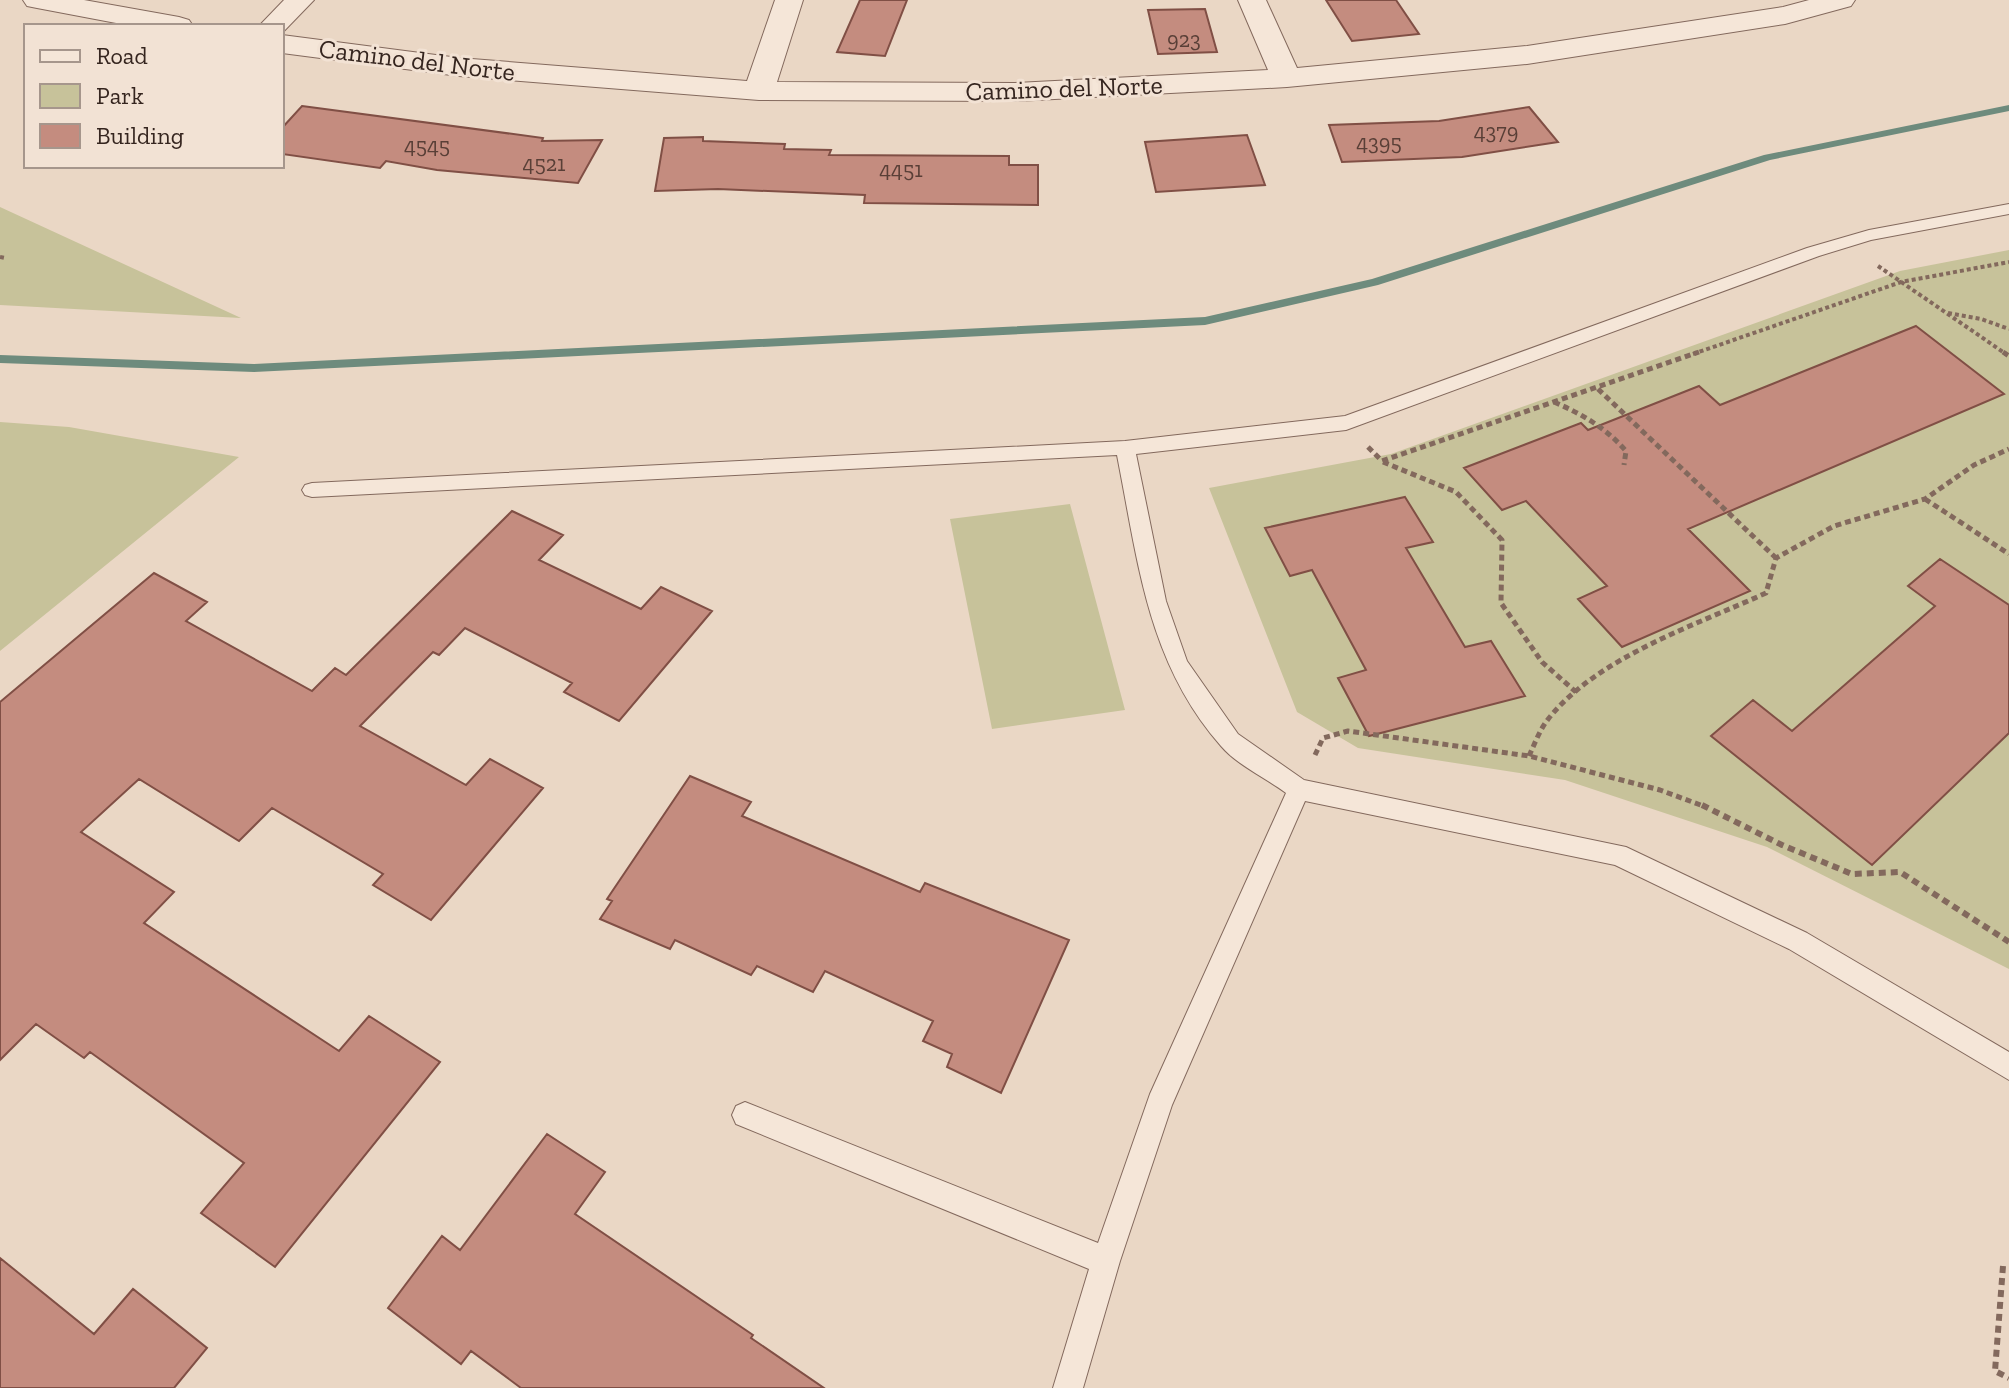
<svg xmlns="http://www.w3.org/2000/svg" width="2009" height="1388" font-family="'Zilla Slab',serif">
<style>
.green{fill:#c7c29a}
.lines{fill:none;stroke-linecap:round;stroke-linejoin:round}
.stream{fill:#6e8b7d;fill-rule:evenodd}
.building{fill:#c48c7f;stroke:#804f45;stroke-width:2}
.service-casing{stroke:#83695d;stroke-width:2}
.minor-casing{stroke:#83695d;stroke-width:2}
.path-far2{stroke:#83695d;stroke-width:4;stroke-dasharray:4 3;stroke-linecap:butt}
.path-far1{stroke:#83695d;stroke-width:5;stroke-dasharray:6 4;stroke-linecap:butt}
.path{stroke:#83695d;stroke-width:6;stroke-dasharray:7 5;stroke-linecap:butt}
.service{fill:#f5e6d8;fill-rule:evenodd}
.minor{fill:#f5e6d8;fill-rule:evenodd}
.labels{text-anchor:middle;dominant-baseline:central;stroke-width:6;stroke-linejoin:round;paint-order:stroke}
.far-number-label{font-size:22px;fill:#593f37}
.far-street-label{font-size:26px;fill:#35251f;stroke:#f2e2d4}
</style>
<rect width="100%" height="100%" fill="#ead7c5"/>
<path class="green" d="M 0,207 L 241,318 L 0,305 Z
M 2009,250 L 2009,969 L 1767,847 L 1565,780 L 1358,748 L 1297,712 L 1209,488 L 1391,454 L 1900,271 Z
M 0,422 L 69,427 L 239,457 L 0,651 Z
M 1070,504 L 1125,710 L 992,729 L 950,519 Z"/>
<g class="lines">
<path class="stream" d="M 2009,105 L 2009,111 L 1770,160 L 1378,285 L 1205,325 L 254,372 L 0,363 L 0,355 L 254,364 L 1205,317 L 1372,279 L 1764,155 Z"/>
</g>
<path class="building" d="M 860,0 L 907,0 L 885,56 L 837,52 Z
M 1326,0 L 1396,0 L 1419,34 L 1352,41 Z
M 1205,9 L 1217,52 L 1158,54 L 1148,10 Z
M 302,106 L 543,138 L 542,141 L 602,140 L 578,183 L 437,170 L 386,161 L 380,168 L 282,154 L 282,128 Z
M 1529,107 L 1558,142 L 1462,157 L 1342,162 L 1329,125 L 1439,121 Z
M 1247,135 L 1265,185 L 1156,192 L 1145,142 Z
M 703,137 L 703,141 L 785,144 L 784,149 L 831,150 L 829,155 L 1009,156 L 1009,165 L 1038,165 L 1038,205 L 864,203 L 865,195 L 718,189 L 655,191 L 664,138 Z
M 1916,326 L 2004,394 L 1688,529 L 1750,591 L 1622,647 L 1578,599 L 1607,586 L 1526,501 L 1502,510 L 1464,468 L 1581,423 L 1588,430 L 1699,386 L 1720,405 Z
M 1405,497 L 1433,542 L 1406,548 L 1465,647 L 1491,641 L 1525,696 L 1369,736 L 1338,678 L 1366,670 L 1312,570 L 1290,576 L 1265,528 Z
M 512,511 L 563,535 L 539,560 L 641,609 L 661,587 L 712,611 L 619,721 L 564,692 L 572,683 L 465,628 L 439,655 L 433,652 L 360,726 L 466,785 L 490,759 L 543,788 L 431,920 L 373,885 L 383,874 L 272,808 L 239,841 L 139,779 L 81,832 L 174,892 L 144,923 L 339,1051 L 369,1016 L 440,1062 L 275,1267 L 201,1213 L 244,1163 L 90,1052 L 84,1058 L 36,1024 L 0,1060 L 0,702 L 154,573 L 207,602 L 186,621 L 312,691 L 335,668 L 346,675 Z
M 1940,559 L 2009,605 L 2009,733 L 1872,865 L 1711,736 L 1753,700 L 1792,731 L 1935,606 L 1908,586 Z
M 690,776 L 751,802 L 742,816 L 920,892 L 925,883 L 1069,940 L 1001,1093 L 947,1067 L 952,1054 L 923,1041 L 933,1021 L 825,971 L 813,992 L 757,966 L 751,975 L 675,940 L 670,949 L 600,919 L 612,901 L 607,899 Z
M 547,1134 L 605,1172 L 575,1214 L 753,1335 L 751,1338 L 824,1388 L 521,1388 L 471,1351 L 461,1364 L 388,1308 L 442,1236 L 460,1250 Z
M 0,1258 L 94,1334 L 133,1289 L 207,1348 L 174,1388 L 0,1388 Z"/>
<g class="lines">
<defs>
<path id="service" d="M 2009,204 L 2009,214 L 1871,240 L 1819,256 L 1346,430 L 1136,454 L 1166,601 L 1187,661 L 1238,734 L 1304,780 L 1626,847 L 1807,933 L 2009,1052 L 2009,1080 L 1789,949 L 1615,865 L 1305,801 L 1172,1105 L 1120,1261 L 1083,1388 L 1053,1388 L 1089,1269 L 736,1124 L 732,1115 L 736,1106 L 745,1102 L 1098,1243 L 1150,1094 L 1286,793 C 1266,778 1237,765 1221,746 C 1147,662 1138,561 1117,455 L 312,497 L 305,495 L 302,490 L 305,485 L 312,483 L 1125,441 L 1345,416 L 1807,248 L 1869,230 Z"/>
<path id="minor" d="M 23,0 L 84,0 L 179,17 L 189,20 L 193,26 L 132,26 L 37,8 L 27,6 Z
M 284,0 L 314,0 L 283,32 L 282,26 L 259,26 Z
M 775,0 L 803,0 L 777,82 L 1015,83 L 1268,70 L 1238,0 L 1266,0 L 1297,68 L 1527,46 L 1783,7 L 1809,0 L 1855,0 L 1851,6 L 1785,24 L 1527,64 L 1287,87 L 1015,101 L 759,100 L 459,76 L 282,53 L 282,35 L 459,58 L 747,81 Z"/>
</defs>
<use href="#service" class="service-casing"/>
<use href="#minor" class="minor-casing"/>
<path class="path-far2" d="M 0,257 L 5,258
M 1878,266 L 2006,354
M 1948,313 L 1981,319 L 2009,329
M 1693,354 L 1901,282 L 2009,262"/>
<path class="path-far1" d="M 2003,352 L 2009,356
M 1598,389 L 1776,558
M 1554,402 C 1582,414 1606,428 1626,451 L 1624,465
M 1368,447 L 1382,461 L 1699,352
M 1383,462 L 1456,492 L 1502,540 L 1501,603 L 1542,662 L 1576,692
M 1925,499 L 2009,554
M 1315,755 L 1323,738 L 1348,731 L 1529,756 L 1660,790 L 1706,807
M 1529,756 C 1535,743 1540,729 1549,718 C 1598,657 1696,625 1766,593 L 1776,558 L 1834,526 L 1925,499 L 1974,465 L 2009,449"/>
<path class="path" d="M 1702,805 L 1782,845 L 1852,874 L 1900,872 L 2009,942
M 2003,1266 L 1995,1371 L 2009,1378"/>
<use href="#service" class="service"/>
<use href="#minor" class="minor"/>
</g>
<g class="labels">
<g class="far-number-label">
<text x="1184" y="39">923</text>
<text x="1496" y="131">4379</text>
<text x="1379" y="142">4395</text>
<text x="427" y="145">4545</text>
<text x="544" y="163">4521</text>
<text x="901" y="169">4451</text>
</g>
<g class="far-street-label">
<text transform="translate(417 60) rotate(7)">Camino del Norte</text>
<text transform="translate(1064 88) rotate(-2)">Camino del Norte</text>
</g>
</g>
<rect x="24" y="24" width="260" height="144" fill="#f2e2d4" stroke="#a6968c" stroke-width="2"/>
<rect x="40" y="50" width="40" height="12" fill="#f5e6d8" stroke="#a6968c" stroke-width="2"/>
<text x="96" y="64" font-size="24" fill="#35251f">Road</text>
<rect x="40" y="84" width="40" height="24" fill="#c7c29a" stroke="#a6968c" stroke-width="2"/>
<text x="96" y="104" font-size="24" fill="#35251f">Park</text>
<rect x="40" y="124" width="40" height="24" fill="#c48c7f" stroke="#a6968c" stroke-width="2"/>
<text x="96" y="144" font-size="24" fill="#35251f">Building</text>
</svg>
